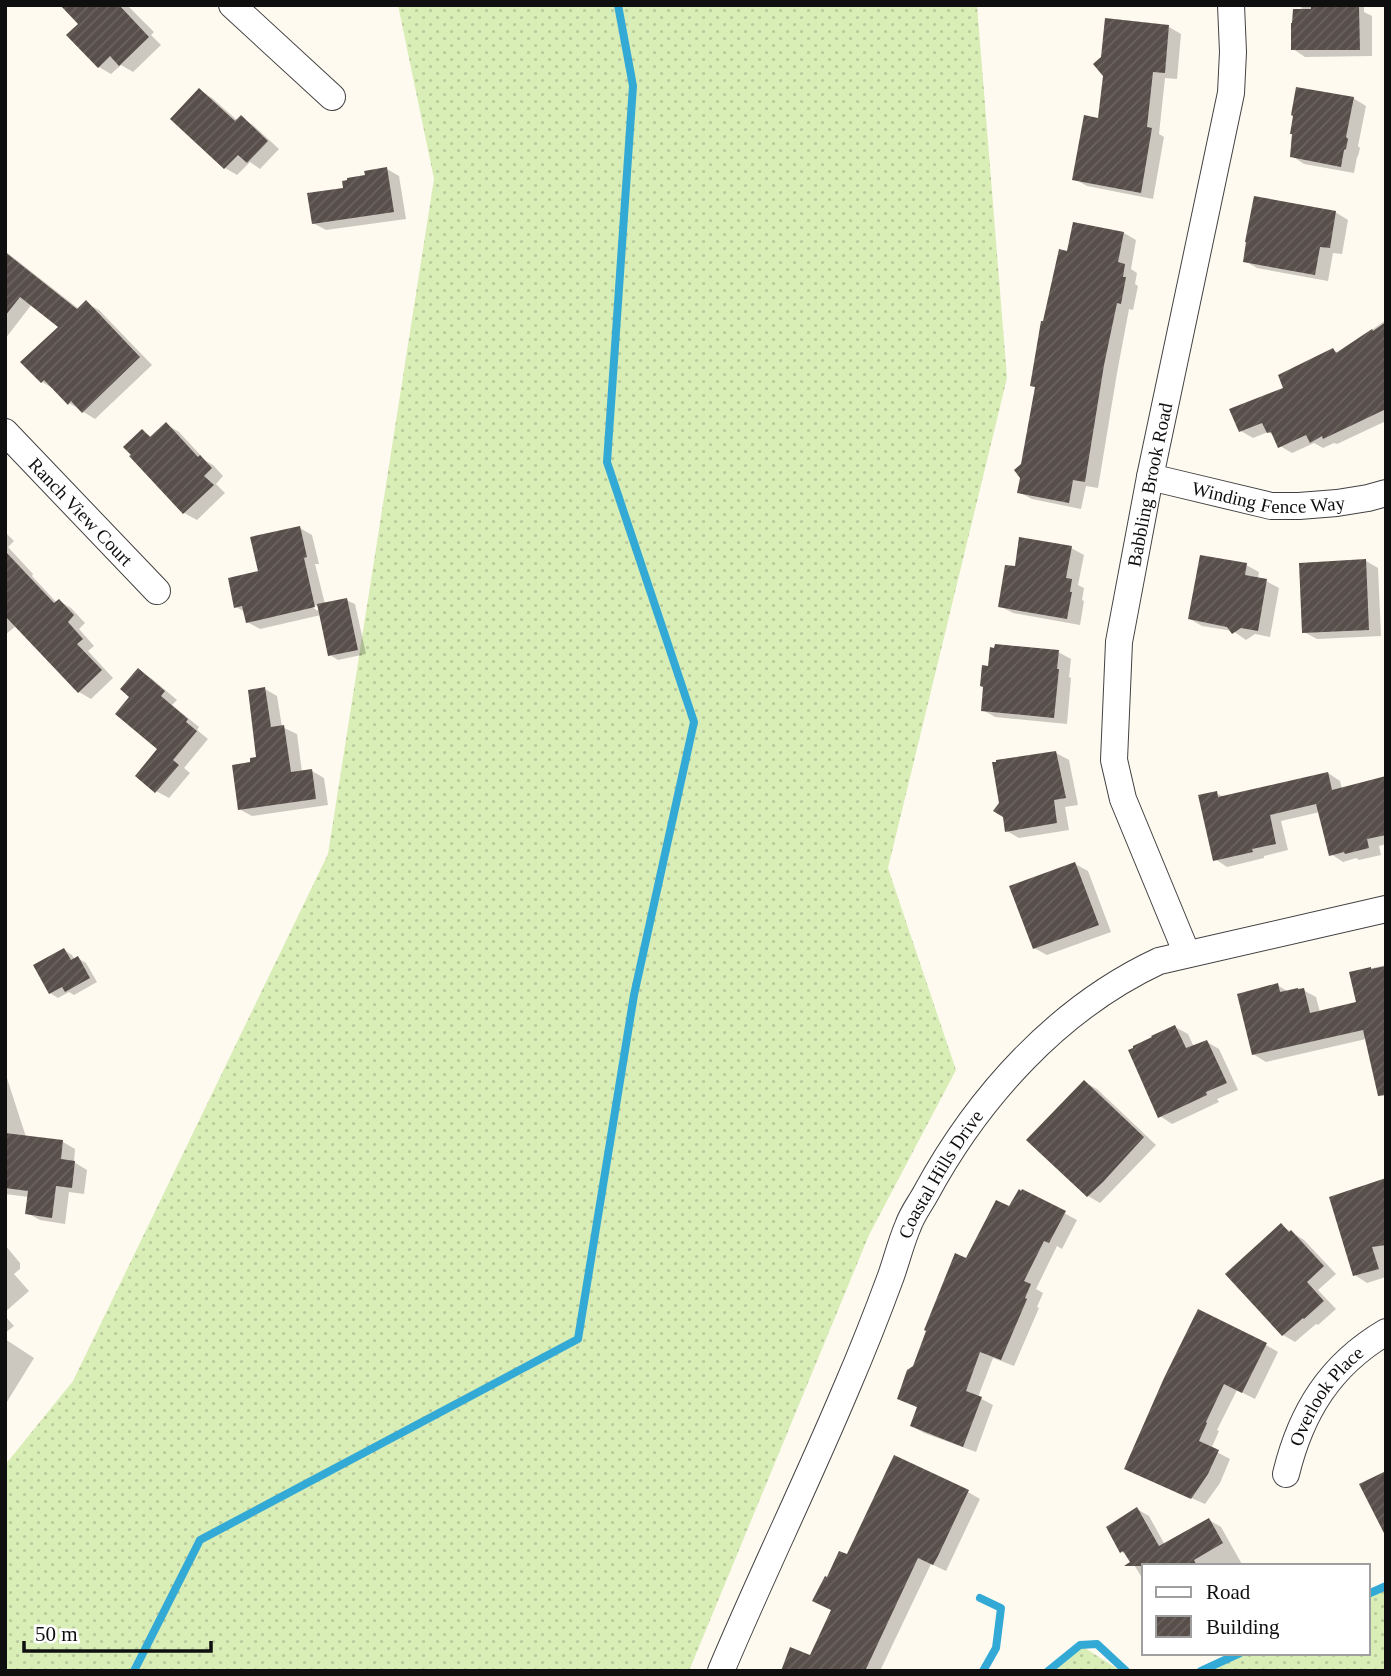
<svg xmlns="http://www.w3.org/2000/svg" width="1391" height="1676" font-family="'Times New Roman',serif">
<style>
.grass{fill:url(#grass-dots)}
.shadow{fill:#0003;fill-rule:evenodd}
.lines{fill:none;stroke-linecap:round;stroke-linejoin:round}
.stream{stroke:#33a9d6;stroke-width:8}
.building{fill:url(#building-hatch)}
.minor-casing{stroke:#424242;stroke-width:28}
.minor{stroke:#fff;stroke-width:26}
.labels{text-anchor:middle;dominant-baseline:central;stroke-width:7;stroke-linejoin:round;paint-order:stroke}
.street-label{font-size:19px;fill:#0f0f0f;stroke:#fff}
</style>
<defs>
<pattern id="grass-dots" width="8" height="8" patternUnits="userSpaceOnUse" patternTransform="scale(1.75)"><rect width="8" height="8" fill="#d9edb7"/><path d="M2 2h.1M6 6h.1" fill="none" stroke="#b9ca9c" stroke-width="1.8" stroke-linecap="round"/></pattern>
<pattern id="building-hatch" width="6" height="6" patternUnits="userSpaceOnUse" patternTransform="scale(1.75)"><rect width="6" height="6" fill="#584e4a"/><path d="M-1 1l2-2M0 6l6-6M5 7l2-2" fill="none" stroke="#6b6360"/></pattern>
</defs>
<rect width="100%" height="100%" fill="#fffaf0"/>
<path class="grass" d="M 398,5 L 977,5 L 1007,378 L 888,868 L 956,1070 L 869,1235 L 689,1671 L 5,1671 L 5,1465 L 73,1381 L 328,854 L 434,179 Z
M 1386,1584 L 1386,1671 L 1201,1671 L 1239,1653 L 1368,1653 L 1368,1593 Z
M 1080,1645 L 1121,1671 L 1041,1671 Z"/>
<path class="shadow" d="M 78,5 L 131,5 L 129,7 L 154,32 L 151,35 L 161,45 L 133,72 L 121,65 L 111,74 L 99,67 L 80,24 Z
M 1301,5 L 1364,5 L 1364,12 L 1372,16 L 1372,56 L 1305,57 L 1293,49 L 1302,11 Z
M 1169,27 L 1181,34 L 1177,79 L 1165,78 L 1159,134 L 1164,137 L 1153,199 L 1087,186 L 1074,179 L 1099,120 L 1105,76 Z
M 199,90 L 212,98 L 238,121 L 241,118 L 253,125 L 279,149 L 260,169 L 250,162 L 237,175 L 225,168 Z
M 1353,98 L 1366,106 L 1358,146 L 1360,148 L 1358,156 L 1357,157 L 1354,173 L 1304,164 L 1292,156 Z
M 387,169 L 399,176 L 406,219 L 326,230 L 313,223 L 345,190 L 367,177 Z
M 1335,212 L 1348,220 L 1342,254 L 1333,253 L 1328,281 L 1257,268 L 1245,261 Z
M 1124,233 L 1136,240 L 1131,269 L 1137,273 L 1135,284 L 1138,286 L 1133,310 L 1129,309 L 1117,373 L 1098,488 L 1086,486 L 1081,509 L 1032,499 L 1019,492 L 1037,388 L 1032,385 L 1069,253 Z
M 5,251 L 79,309 L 86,303 L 99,310 L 152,365 L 95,419 L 69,403 L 54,389 L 42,382 L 60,327 L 32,304 L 5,339 Z
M 1386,320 L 1386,421 L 1337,444 L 1334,443 L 1323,448 L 1314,443 L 1292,453 L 1280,446 L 1275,436 L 1268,432 L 1253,438 L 1241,431 L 1286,389 L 1333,350 L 1339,353 Z
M 166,424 L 179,432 L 206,461 L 213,465 L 223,476 L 216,484 L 225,493 L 197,520 L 184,513 L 133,455 L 142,431 L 152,437 Z
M 300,528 L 312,535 L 319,564 L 315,564 L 325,604 L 346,600 L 355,604 L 366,654 L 338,660 L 330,655 L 321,615 L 260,629 L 247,622 L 245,612 L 236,607 L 260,572 ZM 308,601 L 320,608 L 320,612 L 307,604 Z
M 5,532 L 14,541 L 8,547 L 33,574 L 32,576 L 57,603 L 59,601 L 71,608 L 85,623 L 79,629 L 94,646 L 88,651 L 113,678 L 91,699 L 79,692 L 17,625 L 5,635 Z
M 1071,548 L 1084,555 L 1078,585 L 1084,588 L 1082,600 L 1084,601 L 1080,625 L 1013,613 L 1000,606 L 1016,568 Z
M 1366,561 L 1378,568 L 1381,636 L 1317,639 L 1304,632 Z
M 1246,565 L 1259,572 L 1258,579 L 1266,581 L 1279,588 L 1270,637 L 1255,634 L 1246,640 L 1233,631 L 1202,626 L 1190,619 Z
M 1058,652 L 1071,659 L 1069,677 L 1071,678 L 1067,724 L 995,717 L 983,710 L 990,668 Z
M 138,671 L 151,678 L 177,700 L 172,705 L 199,727 L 197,730 L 208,739 L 184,768 L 190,773 L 169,798 L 156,791 L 160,749 L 131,697 Z
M 265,689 L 277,696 L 282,727 L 297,734 L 302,772 L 312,771 L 324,778 L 328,805 L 252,816 L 239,809 L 258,759 Z
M 1056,753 L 1069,760 L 1078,805 L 1065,807 L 1069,830 L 1019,838 L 1007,831 Z
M 1328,773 L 1340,781 L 1342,789 L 1386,778 L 1386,844 L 1379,846 L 1381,855 L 1359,860 L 1356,858 L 1343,862 L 1331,854 L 1320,812 L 1281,821 L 1288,850 L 1264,856 L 1264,858 L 1227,867 L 1215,859 L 1216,793 L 1224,797 Z
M 1075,864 L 1088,871 L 1111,932 L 1047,955 L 1034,948 Z
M 64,950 L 72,955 L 75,960 L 78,958 L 86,963 L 97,982 L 74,995 L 69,992 L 58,998 L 50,993 Z
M 1386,965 L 1386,1066 L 1366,1039 L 1266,1062 L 1253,1054 L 1277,985 L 1289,992 L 1303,990 L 1316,997 L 1320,1012 L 1358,1003 L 1351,973 Z
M 1175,1027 L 1188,1034 L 1194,1047 L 1207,1042 L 1219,1049 L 1238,1090 L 1217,1099 L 1219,1102 L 1172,1124 L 1160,1116 Z
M 5,1072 L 26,1137 L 63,1142 L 75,1149 L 74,1162 L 87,1170 L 84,1194 L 69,1192 L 65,1224 L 40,1220 L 27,1213 L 29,1197 L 5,1194 Z
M 1084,1082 L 1097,1089 L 1156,1145 L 1100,1203 L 1088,1196 Z
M 1386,1180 L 1386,1277 L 1367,1283 L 1355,1275 Z
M 1023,1191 L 1077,1220 L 1062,1249 L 1057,1246 L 1036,1289 L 1043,1293 L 1037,1307 L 1039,1308 L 1014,1366 L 993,1358 L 978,1397 L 993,1405 L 976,1452 L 924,1433 L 912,1426 L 918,1408 L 899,1398 L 966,1260 Z
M 1282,1226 L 1304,1240 L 1336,1274 L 1318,1290 L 1336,1309 L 1318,1325 L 1316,1324 L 1295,1342 L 1283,1335 Z
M 5,1245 L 20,1263 L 20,1269 L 14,1274 L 29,1291 L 5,1312 Z
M 5,1316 L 14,1326 L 5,1333 Z
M 5,1339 L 34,1358 L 5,1405 Z
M 1266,1345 L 1278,1352 L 1255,1399 L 1237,1390 L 1217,1430 L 1219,1431 L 1211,1449 L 1230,1459 L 1220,1483 L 1205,1504 L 1139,1475 L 1127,1468 Z
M 968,1492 L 980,1499 L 946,1571 L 931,1564 L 880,1671 L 783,1671 L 811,1657 L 833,1610 L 827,1579 L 847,1557 Z
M 1137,1509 L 1149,1516 L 1165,1545 L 1209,1520 L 1221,1527 L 1243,1566 L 1144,1566 L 1144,1581 L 1128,1555 L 1122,1552 Z"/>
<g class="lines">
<path class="stream" d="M 1368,1594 L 1386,1586
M 980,1598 L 1001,1608 L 996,1648 L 983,1671
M 134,1671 L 200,1540 L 578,1339 L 634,995 L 694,722 L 607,462 L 633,86 L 618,5
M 1048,1671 L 1080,1645 L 1097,1644 L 1126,1671
M 1201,1671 L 1240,1653"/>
</g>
<path class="building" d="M 60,5 L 119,5 L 149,37 L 119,66 L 110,56 L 98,68 L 66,35 L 78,24 Z
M 1311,5 L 1352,5 L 1352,7 L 1359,7 L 1360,50 L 1291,50 L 1291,23 L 1292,23 L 1293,9 L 1311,9 Z
M 1105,18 L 1169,25 L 1165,73 L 1153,72 L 1147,127 L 1152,128 L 1141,193 L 1072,180 L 1084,115 L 1098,118 L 1103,76 L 1093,64 L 1101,57 Z
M 1296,87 L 1354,97 L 1346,137 L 1348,139 L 1346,149 L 1344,150 L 1341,167 L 1290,157 L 1292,134 L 1290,134 L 1293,116 L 1291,115 Z
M 199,88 L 235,121 L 241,115 L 268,141 L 247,163 L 238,155 L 224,169 L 170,119 Z
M 387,167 L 394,212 L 312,224 L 307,193 L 343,188 L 342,181 L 347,180 L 347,178 L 365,175 L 364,171 Z
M 1254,196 L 1336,211 L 1330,248 L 1320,247 L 1315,275 L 1243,262 L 1246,242 L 1245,242 Z
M 1073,222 L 1124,232 L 1118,262 L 1125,264 L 1123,277 L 1126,277 L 1121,304 L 1117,303 L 1104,365 L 1085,482 L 1073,480 L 1069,503 L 1017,493 L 1020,478 L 1014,470 L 1021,464 L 1035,387 L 1030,386 L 1041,321 L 1043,321 L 1059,249 L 1067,251 Z
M 5,252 L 77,309 L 86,300 L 140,357 L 82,413 L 71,401 L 68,405 L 44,380 L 41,383 L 20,362 L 58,327 L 20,297 L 5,316 Z
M 1386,322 L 1386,409 L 1323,439 L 1322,436 L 1310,443 L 1306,435 L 1278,448 L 1271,432 L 1267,433 L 1262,423 L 1239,432 L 1229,409 L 1283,388 L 1278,375 L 1333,348 L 1336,353 L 1372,329 L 1373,331 Z
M 166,422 L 198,457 L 200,455 L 212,468 L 204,476 L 214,485 L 183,514 L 129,456 L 131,455 L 123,447 L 142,429 L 150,437 Z
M 300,526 L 307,557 L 304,558 L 315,607 L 246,623 L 242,606 L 234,608 L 228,578 L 258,571 L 250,537 Z
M 1019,537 L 1072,546 L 1066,578 L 1072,579 L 1070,592 L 1072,592 L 1067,619 L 998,607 L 1005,565 L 1015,566 Z
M 5,551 L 54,603 L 59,599 L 74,615 L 68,622 L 83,639 L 77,644 L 102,670 L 78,693 L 5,616 Z
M 1200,555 L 1247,563 L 1245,575 L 1267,579 L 1258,631 L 1241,628 L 1232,634 L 1227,627 L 1188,619 Z
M 1366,559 L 1369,630 L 1302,633 L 1299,563 Z
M 347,598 L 358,650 L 328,656 L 317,604 Z
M 995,644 L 1059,650 L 1057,669 L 1059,669 L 1054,718 L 981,711 L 983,687 L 980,686 L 982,665 L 988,666 L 990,647 L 994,648 Z
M 138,668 L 165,691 L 161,696 L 188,719 L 186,722 L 197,731 L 173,760 L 179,765 L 155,793 L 135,776 L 157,749 L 115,714 L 129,697 L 120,689 Z
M 265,687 L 271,727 L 284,725 L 291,772 L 312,769 L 316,799 L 238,810 L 232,765 L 250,762 L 250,758 L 256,757 L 248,690 Z
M 1056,751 L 1066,798 L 1054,800 L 1057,823 L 1005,832 L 1003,817 L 993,811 L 999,803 L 992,762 L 996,762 L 996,760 Z
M 1328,772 L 1332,790 L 1386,776 L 1386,835 L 1367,839 L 1369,848 L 1345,854 L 1344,852 L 1329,856 L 1316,804 L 1270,815 L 1276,844 L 1252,849 L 1253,852 L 1213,861 L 1198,795 L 1217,791 L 1218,797 Z
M 1075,862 L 1099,925 L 1033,949 L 1009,886 Z
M 64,948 L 71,960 L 78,956 L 90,978 L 65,992 L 62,987 L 49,994 L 33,965 Z
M 1386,966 L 1386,1095 L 1378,1096 L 1363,1030 L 1252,1055 L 1237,994 L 1278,983 L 1280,992 L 1298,988 L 1298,989 L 1304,988 L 1310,1013 L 1356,1002 L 1349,972 L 1371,967 L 1371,969 Z
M 1175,1025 L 1186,1048 L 1207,1040 L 1227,1083 L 1206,1092 L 1207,1095 L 1158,1118 L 1128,1050 L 1133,1048 L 1133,1046 L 1152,1037 L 1151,1036 Z
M 1084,1080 L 1144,1137 L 1103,1182 L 1087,1197 L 1026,1140 Z
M 5,1133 L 63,1140 L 61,1159 L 75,1161 L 72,1188 L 56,1186 L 52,1218 L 25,1214 L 28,1191 L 5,1188 Z
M 1386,1178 L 1386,1245 L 1372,1247 L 1379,1269 L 1353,1276 L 1329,1197 Z
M 1019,1189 L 1021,1191 L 1022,1189 L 1066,1211 L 1049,1243 L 1044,1241 L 1024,1281 L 1031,1284 L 1025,1298 L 1027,1299 L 1001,1360 L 980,1352 L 966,1391 L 982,1397 L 963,1447 L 910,1426 L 917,1407 L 897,1399 L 907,1370 L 913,1366 L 926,1331 L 924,1330 L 955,1253 L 966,1258 L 996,1200 L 1009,1206 Z
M 1281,1223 L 1289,1232 L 1291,1230 L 1324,1266 L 1307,1282 L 1324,1301 L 1304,1319 L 1303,1318 L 1282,1336 L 1225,1274 Z
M 1198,1309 L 1267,1343 L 1242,1393 L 1224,1384 L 1206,1422 L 1207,1423 L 1199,1441 L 1219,1450 L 1208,1474 L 1191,1499 L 1124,1469 L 1164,1378 Z
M 894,1455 L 969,1490 L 938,1556 L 933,1565 L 918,1558 L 865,1671 L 781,1671 L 790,1647 L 810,1655 L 831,1610 L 812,1601 L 825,1576 L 827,1577 L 839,1551 L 847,1554 Z
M 1386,1471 L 1386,1537 L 1359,1484 Z
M 1137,1507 L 1159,1546 L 1209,1518 L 1223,1543 L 1194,1560 L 1197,1566 L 1124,1566 L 1130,1562 L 1123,1551 L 1120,1553 L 1106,1527 Z"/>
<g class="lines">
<defs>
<g id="minor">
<path d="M 232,5 L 332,97"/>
<path id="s1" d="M 5,432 L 157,591"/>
<path id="s2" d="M 1150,477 L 1271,506 L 1299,506 L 1337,503 L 1368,498 L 1386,493"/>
<path id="s3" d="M 1187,954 L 1123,799 L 1114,760 L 1119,642 L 1150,477 L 1231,93 L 1233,52 L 1231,5"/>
<path id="s4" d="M 1286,1474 C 1301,1412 1330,1365 1386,1332"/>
<path id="s5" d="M 721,1671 C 761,1576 806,1484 846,1389 C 862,1352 877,1314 891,1276 C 897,1259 901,1242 908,1226 C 912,1214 920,1204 926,1193 C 978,1097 1058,1008 1159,961 L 1386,909"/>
</g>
</defs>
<use href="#minor" class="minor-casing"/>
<use href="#minor" class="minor"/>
</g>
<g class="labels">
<g class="street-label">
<text stroke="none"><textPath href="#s3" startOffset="486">Babbling Brook Road</textPath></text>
<text stroke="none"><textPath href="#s2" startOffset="121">Winding Fence Way</textPath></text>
<text stroke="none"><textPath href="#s1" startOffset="110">Ranch View Court</textPath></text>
<text stroke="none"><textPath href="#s5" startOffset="544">Coastal Hills Drive</textPath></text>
<text stroke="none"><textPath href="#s4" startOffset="89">Overlook Place</textPath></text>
</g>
</g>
<rect width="1391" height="1676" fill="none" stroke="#0f0f0f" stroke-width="14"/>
<rect x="1142" y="1564" width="228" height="91" fill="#ffffff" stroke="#9f9f9f" stroke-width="2"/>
<rect x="1156" y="1587" width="35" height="10" fill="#ffffff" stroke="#9f9f9f" stroke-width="2"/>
<text x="1206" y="1599" font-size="21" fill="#0f0f0f">Road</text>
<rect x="1156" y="1616" width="35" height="21" fill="url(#building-hatch)" stroke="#9f9f9f" stroke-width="2"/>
<text x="1206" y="1634" font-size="21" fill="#0f0f0f">Building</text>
<path d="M24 1641v10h187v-10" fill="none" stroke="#0f0f0f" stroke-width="3.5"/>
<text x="35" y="1641" font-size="21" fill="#0f0f0f" stroke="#ffffff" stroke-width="5" paint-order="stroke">50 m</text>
</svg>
